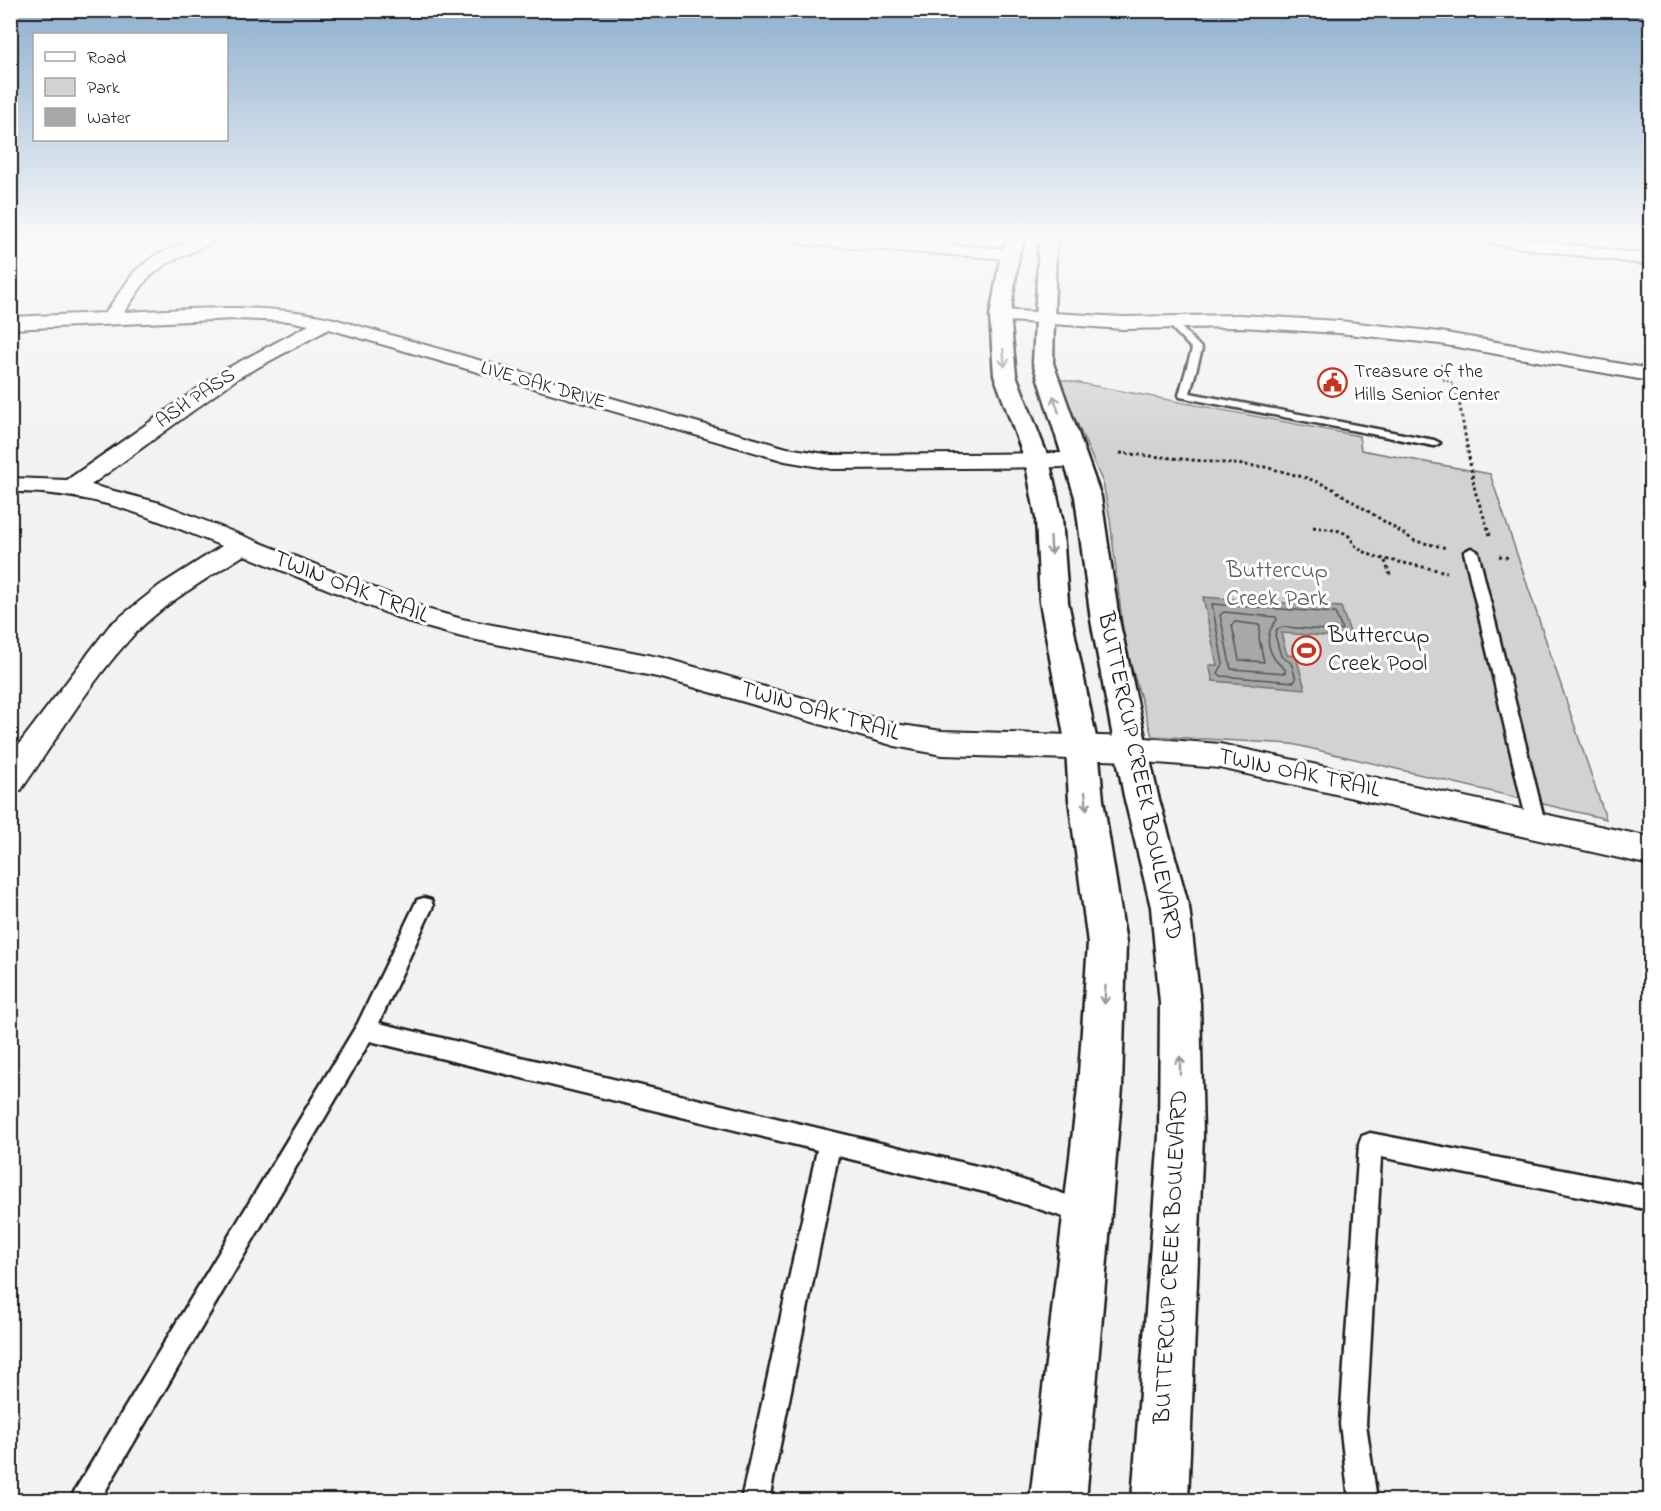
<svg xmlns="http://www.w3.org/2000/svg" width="1661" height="1511" font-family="'Indie Flower',sans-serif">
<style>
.green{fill:#d2d2d2;stroke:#777;stroke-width:1.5}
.water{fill:#a8a8a8;stroke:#707070;stroke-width:1.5}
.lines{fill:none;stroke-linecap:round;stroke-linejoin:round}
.shore{stroke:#545454;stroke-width:1.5}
.lane-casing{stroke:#1c1c1c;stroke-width:5}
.street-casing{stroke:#1c1c1c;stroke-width:4}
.secondary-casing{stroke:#1c1c1c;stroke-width:5}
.path-far1{stroke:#1c1c1c;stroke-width:2;stroke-dasharray:2 2;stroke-linecap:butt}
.path{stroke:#1c1c1c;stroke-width:3;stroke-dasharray:3 3;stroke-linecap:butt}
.lane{fill:#fff;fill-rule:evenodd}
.street{fill:#fff;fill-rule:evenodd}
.secondary{fill:#fff;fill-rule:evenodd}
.oneway{stroke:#999}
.labels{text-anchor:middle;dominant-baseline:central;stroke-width:6;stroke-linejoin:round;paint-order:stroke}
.far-poi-label{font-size:20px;fill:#1c1c1c;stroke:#fff;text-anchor:start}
.far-street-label{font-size:20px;fill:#1c1c1c;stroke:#fff}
.park-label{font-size:24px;fill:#5c5c5c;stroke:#fff}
.street-label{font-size:24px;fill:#1c1c1c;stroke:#fff}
.poi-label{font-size:24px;fill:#1c1c1c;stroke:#fff;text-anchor:start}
</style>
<rect width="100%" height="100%" fill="#f2f2f2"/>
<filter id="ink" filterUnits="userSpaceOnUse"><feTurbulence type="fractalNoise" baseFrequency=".0167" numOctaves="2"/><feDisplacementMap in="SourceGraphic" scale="12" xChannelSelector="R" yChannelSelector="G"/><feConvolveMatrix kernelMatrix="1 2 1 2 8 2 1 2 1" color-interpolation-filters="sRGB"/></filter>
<g filter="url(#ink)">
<path class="green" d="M 1058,379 L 1359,436 L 1361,450 L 1490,474 L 1606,819 L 1292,744 L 1152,736 L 1131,665 L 1123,630 L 1110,519 L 1103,483 Z"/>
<path class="water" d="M 1203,597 L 1341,607 L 1352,638 L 1281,633 L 1287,655 L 1296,656 L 1305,689 L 1213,681 L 1209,665 L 1217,665 Z"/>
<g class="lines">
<path class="shore" d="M 1212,604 L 1335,613 L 1342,629 L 1339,631 L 1283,627 L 1277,629 L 1275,635 L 1281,656 L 1291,663 L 1296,679 L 1294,682 L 1221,676 L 1218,673 L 1223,664 Z
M 1224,612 L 1276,617 L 1277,620 C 1262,636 1268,657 1285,669 L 1285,673 L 1231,669 L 1220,615 Z
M 1235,622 L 1260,625 L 1259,638 L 1264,662 L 1239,660 L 1232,625 Z"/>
<defs>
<path id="lane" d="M 1168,320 L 1174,320 L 1202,349 L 1190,393 L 1434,440 L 1440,443 L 1434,446 L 1180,397 L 1179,395 L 1192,349 L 1168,324 Z
M 1471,548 L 1478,552 L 1546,827 L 1543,832 L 1537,834 L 1531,832 L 1528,827 L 1464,552 Z
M 424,898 L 431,900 L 433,906 L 379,1023 L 993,1170 L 1093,1204 L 1097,1212 L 1093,1220 L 1085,1224 L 993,1194 L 838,1156 L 769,1500 L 741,1500 L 817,1150 L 370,1041 L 100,1500 L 71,1500 L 75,1490 L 358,1023 L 417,900 Z
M 1370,1133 L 1650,1187 L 1650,1210 L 1381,1157 L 1366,1424 L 1377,1500 L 1349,1500 L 1340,1424 L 1359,1144 L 1362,1136 Z"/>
<path id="street" d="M 194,239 L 215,239 L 213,242 L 166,264 L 147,279 L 124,312 C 194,309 265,302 334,319 L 787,448 L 832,455 L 1076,453 L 1084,455 L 1087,460 L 1084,465 L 1076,467 L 832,469 L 785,461 L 329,329 L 238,378 L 91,485 L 160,503 L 430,610 L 462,619 L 663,658 L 895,724 L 942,731 L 1132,737 L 1220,744 L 1650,837 L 1650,865 L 1220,768 L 1132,761 L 942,755 L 895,746 L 662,678 L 462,637 L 411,623 L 244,555 C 205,580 160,605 129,640 C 88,685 56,740 21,790 L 10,793 L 10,756 L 110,625 L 159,586 L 222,546 C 148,516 92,491 10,492 L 10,478 L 67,480 L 224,370 L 309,325 L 289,321 L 235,319 L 10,329 L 10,317 L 105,313 L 135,271 L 154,256 Z
M 792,239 L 865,239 L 1010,249 L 1018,254 L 1010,259 L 800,244 Z
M 1485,239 L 1528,239 L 1650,255 L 1650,265 L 1493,244 Z
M 1000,310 L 1123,317 L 1240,315 L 1339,321 L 1440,332 L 1650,369 L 1650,381 L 1440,344 L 1339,333 L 1240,327 L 1123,329 L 993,320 L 991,316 L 993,312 Z"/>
<path id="secondary" d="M 1008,239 L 1025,239 L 1019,254 L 1010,316 L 1016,375 L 1049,460 L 1062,518 L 1068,602 L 1098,747 L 1103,800 L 1126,943 L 1122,1088 L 1086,1500 L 1030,1500 L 1078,1088 L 1088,943 L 1069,800 L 1066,747 L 1040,602 L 1036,518 L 1025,460 L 994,375 L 990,316 L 1001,254 Z
M 1039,239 L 1056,239 L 1053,363 L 1101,497 L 1119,620 L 1158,796 L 1189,907 L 1200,1003 L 1203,1135 L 1188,1500 L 1132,1500 L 1159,1135 L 1160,1003 L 1151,907 L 1124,796 L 1091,620 L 1075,497 L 1033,363 Z"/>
</defs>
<use href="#lane" class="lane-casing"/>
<use href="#street" class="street-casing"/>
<use href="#secondary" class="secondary-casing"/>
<path class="path-far1" d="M 1441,364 L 1442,379 L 1452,383 L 1455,388"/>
<path class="path" d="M 1454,387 L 1458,395 L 1475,491 L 1490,535
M 1120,453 L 1265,467 L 1307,478 L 1330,487 L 1415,541 L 1447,548
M 1313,527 L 1341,531 L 1349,536 L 1357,548 L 1375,557 L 1447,572
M 1499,556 L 1510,558
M 1385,561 L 1390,575"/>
<use href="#lane" class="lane"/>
<use href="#street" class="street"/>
<use href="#secondary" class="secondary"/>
</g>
<defs><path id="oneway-shaft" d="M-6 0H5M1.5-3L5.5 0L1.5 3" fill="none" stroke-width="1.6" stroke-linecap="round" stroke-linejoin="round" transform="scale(1.5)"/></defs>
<g class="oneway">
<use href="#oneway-shaft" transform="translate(1004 358) rotate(85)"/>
<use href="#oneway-shaft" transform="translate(1056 404) rotate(-108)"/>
<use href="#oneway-shaft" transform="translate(1051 546) rotate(87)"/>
<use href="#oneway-shaft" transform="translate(1086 801) rotate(84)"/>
<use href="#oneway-shaft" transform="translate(1105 995) rotate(93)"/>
<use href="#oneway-shaft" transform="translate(1180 1065) rotate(-90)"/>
</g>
</g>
<linearGradient id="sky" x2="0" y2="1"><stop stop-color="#8eafce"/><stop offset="0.53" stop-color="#f9f9f9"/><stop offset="1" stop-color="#f9f9f9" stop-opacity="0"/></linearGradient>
<rect width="1661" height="450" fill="url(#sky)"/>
<defs>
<symbol id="civic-ring" viewBox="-11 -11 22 22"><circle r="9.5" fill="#fff" stroke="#c8321e" stroke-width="1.5"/><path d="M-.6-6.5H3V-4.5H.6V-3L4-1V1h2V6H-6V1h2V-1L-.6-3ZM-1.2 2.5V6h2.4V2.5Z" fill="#c8321e"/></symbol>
<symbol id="stadium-ring" viewBox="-11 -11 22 22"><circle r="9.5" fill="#fff" stroke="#c8321e" stroke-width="1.5"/><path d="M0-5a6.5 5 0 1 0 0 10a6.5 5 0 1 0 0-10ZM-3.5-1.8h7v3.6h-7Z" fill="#c8321e"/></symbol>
</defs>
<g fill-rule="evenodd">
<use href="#civic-ring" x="1316" y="366" width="33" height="33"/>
<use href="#stadium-ring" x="1290" y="634" width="33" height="33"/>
</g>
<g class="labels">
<g class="far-poi-label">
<text x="1354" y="372">Treasure of the<tspan x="1354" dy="23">Hills Senior Center</tspan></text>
</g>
<g class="far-street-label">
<text transform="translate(543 386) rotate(16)">LIVE OAK DRIVE</text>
<text transform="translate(196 399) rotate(-34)">ASH PASS</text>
</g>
<g class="park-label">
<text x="1277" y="571">Buttercup<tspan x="1277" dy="28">Creek Park</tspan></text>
</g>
<g class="street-label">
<text transform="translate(351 588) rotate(21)">TWIN OAK TRAIL</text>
<text transform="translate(820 712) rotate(16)">TWIN OAK TRAIL</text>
<text transform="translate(1299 774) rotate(12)">TWIN OAK TRAIL</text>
<text transform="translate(1139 776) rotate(78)">BUTTERCUP CREEK BOULEVARD</text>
<text transform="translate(1172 1257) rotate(-87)">BUTTERCUP CREEK BOULEVARD</text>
</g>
<g class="poi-label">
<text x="1328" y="636">Buttercup<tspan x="1328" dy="28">Creek Pool</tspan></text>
</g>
</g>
<rect width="1661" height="1511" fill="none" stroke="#fff" stroke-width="36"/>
<rect x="18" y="18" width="1625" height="1475" fill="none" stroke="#1c1c1c" stroke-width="2" filter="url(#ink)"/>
<rect x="33" y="33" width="195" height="108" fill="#ffffff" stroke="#a4a4a4" stroke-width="1.5"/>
<rect x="45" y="52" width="30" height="9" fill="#ffffff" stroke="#a4a4a4" stroke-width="1.5"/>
<text x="87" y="63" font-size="18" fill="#1c1c1c">Road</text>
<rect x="45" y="78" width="30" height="18" fill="#d2d2d2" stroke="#a4a4a4" stroke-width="1.5"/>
<text x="87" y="93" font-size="18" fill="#1c1c1c">Park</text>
<rect x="45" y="108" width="30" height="18" fill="#a8a8a8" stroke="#a4a4a4" stroke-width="1.5"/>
<text x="87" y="123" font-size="18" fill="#1c1c1c">Water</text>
</svg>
